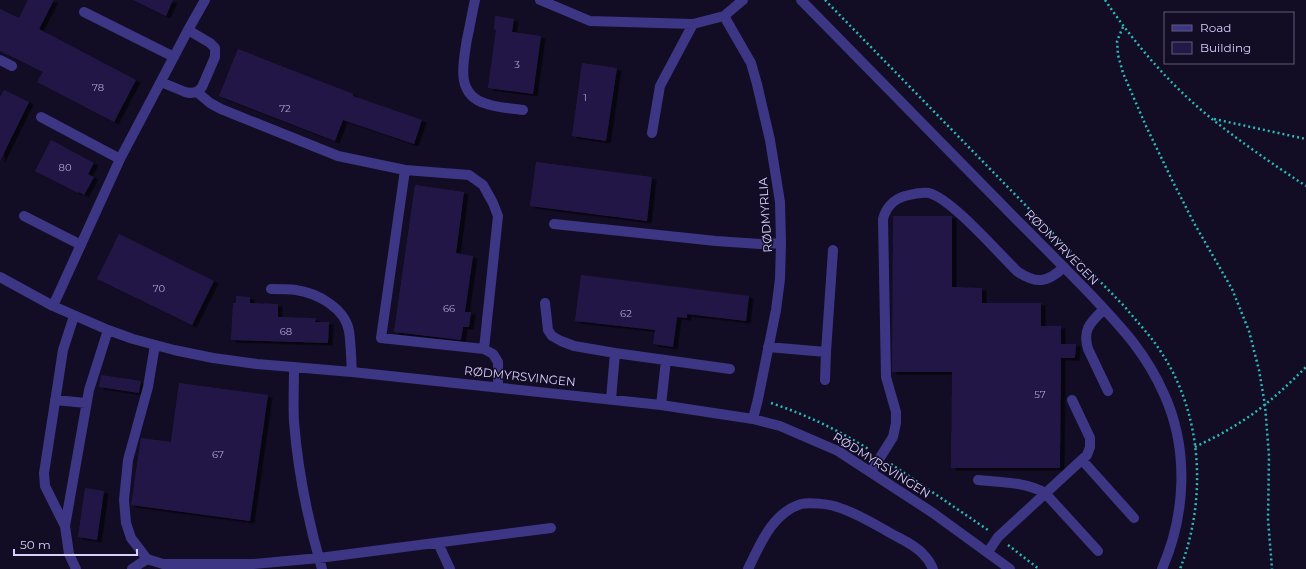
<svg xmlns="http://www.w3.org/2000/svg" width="1306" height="569" font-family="Montserrat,sans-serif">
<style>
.building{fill:#241946;filter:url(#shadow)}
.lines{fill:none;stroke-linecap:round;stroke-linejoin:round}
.path{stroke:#2ab9b7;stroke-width:2.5;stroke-dasharray:2 3;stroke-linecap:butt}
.minor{stroke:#3d3685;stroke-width:10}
.labels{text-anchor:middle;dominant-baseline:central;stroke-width:3;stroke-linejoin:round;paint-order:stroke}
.number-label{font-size:10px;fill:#aba2d1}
.street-label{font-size:12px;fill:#d8d0ff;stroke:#120d24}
</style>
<defs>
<filter id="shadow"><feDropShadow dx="4.5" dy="2.5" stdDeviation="0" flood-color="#0009"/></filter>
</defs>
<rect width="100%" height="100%" fill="#120d24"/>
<path class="building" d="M 28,0 L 54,0 L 39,29 L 136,80 L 114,122 L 37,82 L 43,72 L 0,51 L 0,9 L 19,18 Z
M 133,0 L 173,0 L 166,16 Z
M 495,16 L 514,19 L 512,32 L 541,36 L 533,94 L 488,88 L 496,30 L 494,29 Z
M 238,49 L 353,94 L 353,96 L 422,120 L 414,144 L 343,120 L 335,141 L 219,96 Z
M 582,63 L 617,68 L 606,141 L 572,136 Z
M 4,90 L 29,102 L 0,161 L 0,97 Z
M 51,140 L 94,163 L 88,174 L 94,177 L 84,195 L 79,192 L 78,193 L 35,171 Z
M 536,162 L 652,177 L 647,221 L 530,206 Z
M 415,185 L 464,192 L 456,253 L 473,256 L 465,312 L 471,312 L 469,327 L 463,327 L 461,340 L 394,332 Z
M 893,216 L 952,216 L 952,287 L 982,288 L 982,303 L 1041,303 L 1041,326 L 1061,326 L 1061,344 L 1076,344 L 1075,358 L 1061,358 L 1060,468 L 951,468 L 952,372 L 892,372 Z
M 119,234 L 214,281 L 192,325 L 97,279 Z
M 581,275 L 749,296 L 746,321 L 687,314 L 687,318 L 677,317 L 673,347 L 653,344 L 655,330 L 575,321 Z
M 236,296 L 250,297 L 250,303 L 278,304 L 278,317 L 316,318 L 315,322 L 329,322 L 328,343 L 231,340 L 233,303 L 236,303 Z
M 101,375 L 141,381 L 139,393 L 99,387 Z
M 179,383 L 268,395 L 250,521 L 131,505 L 141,438 L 171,442 Z
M 85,488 L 104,491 L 97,540 L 78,537 Z"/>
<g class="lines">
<path class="path" d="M 825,0 L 1125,307 C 1137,322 1151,336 1161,352 C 1203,415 1207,500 1180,569
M 1105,0 C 1135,44 1170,85 1212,119 C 1242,143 1274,165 1306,186
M 1123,27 L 1117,41 L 1118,55 L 1123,73 L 1146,126 L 1172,180 L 1194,223 L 1232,289 L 1249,331 L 1259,370 L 1265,405 L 1269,456 L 1268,519 L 1272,569
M 1214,119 L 1306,139
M 771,403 C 807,415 838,430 870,450
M 1195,447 C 1207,441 1220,435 1231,428 C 1259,412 1283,390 1306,367
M 891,464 L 988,530
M 1008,545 L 1039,569"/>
<path class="minor" d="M 475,0 C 472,13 470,26 467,39 C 463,64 455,95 487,104 C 498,108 511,108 523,110
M 540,0 L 590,21 L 693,24 L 724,16 L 751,63 L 757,84 L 770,140 L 780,202 L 781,243 L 780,279 L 776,310 L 758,399 L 753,419
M 801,0 C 872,72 942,144 1013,216 C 1040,243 1066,269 1092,296 C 1122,328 1146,353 1164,394 C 1189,449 1186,514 1162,569
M 84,12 L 174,57
M 724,16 L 743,0
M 0,60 L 12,66
M 161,82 L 185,92 L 190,93 L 197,92 L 202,87 L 215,57 L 215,48 L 210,43 L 188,30
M 197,92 L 210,103 L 221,109 L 338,156 L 405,170
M 41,117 L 120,159
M 652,133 L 660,86 L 693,24
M 24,216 L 81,245
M 554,224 L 716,241 L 760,244 L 781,243
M 0,277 L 53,306 L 108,330 L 133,339 L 174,350 L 213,358 L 257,364 L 352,372 L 661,405 L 753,419 L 780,426 L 838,451 L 933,513 L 1010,569
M 271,289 C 279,289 288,289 296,290 C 317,293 345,308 349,331 C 351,344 351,358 352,372
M 545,303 L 548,330 L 552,336 L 561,341 L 574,346 L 615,353 L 730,369
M 53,306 L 120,159 L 188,30 L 205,0
M 1104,309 C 1091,322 1082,329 1088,349 L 1108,391
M 74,316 L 63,350 L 44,473 L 45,486 L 65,526 L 69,554 L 76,569
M 155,345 L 148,387 L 128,460 L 124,500 L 126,523 L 131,538 L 147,559 L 163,564 L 253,564 L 319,558 L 551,528
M 768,347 L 826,352 L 833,250
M 484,349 L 381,338 L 405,170 L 469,175 L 483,185 L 493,203 L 498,216 L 484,349 L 493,354 L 498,362 L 498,387
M 294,367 C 294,385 293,404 294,422 C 298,472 308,521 322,569
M 825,380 L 826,352
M 611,399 L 615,353
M 55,400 L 86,403
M 661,405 L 666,360
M 1082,460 L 1134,518
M 871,472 L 893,437 L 896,423 L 896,412 L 886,377 L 883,219 C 886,208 894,199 905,196 C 913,194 921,192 929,193 C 952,199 999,254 1018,272 C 1037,284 1047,283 1064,267
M 978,480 C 1000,482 1026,482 1045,493 L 1098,551
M 65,526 L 89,390 L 108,330
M 438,543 L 450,569
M 988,552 L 998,537 L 1087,455 L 1090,447 L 1090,438 L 1072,400
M 132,569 L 147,559
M 748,569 C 760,545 772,513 801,504 C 809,502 829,504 837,507 C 857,513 874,524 892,534 C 903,540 915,545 923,554 C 927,558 931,564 933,569"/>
</g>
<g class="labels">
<g class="number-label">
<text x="517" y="64">3</text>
<text x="98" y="87">78</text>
<text x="585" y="97">1</text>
<text x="285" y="108">72</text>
<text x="65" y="167">80</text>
<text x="159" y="288">70</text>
<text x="449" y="308">66</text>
<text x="626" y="313">62</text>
<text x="286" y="331">68</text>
<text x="1040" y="394">57</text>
<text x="218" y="454">67</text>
</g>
<g class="street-label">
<text transform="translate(765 215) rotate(-94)">RØDMYRLIA</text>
<text transform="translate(1062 247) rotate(46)">RØDMYRVEGEN</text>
<text transform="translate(520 376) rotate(6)">RØDMYRSVINGEN</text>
<text transform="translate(882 465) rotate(32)">RØDMYRSVINGEN</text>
</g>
</g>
<rect x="1164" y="12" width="130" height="52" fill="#120d24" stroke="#615b7c"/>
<rect x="1172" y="25" width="20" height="6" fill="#3d3685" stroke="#615b7c"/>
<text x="1200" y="32" font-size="12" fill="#d8d0ff">Road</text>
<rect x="1172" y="42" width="20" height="12" fill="#241946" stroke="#615b7c"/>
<text x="1200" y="52" font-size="12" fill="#d8d0ff">Building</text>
<path d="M14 549v6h123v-6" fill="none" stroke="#d8d0ff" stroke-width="2"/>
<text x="20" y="549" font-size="12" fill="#d8d0ff" stroke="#120d24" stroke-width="3" paint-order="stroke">50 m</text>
</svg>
